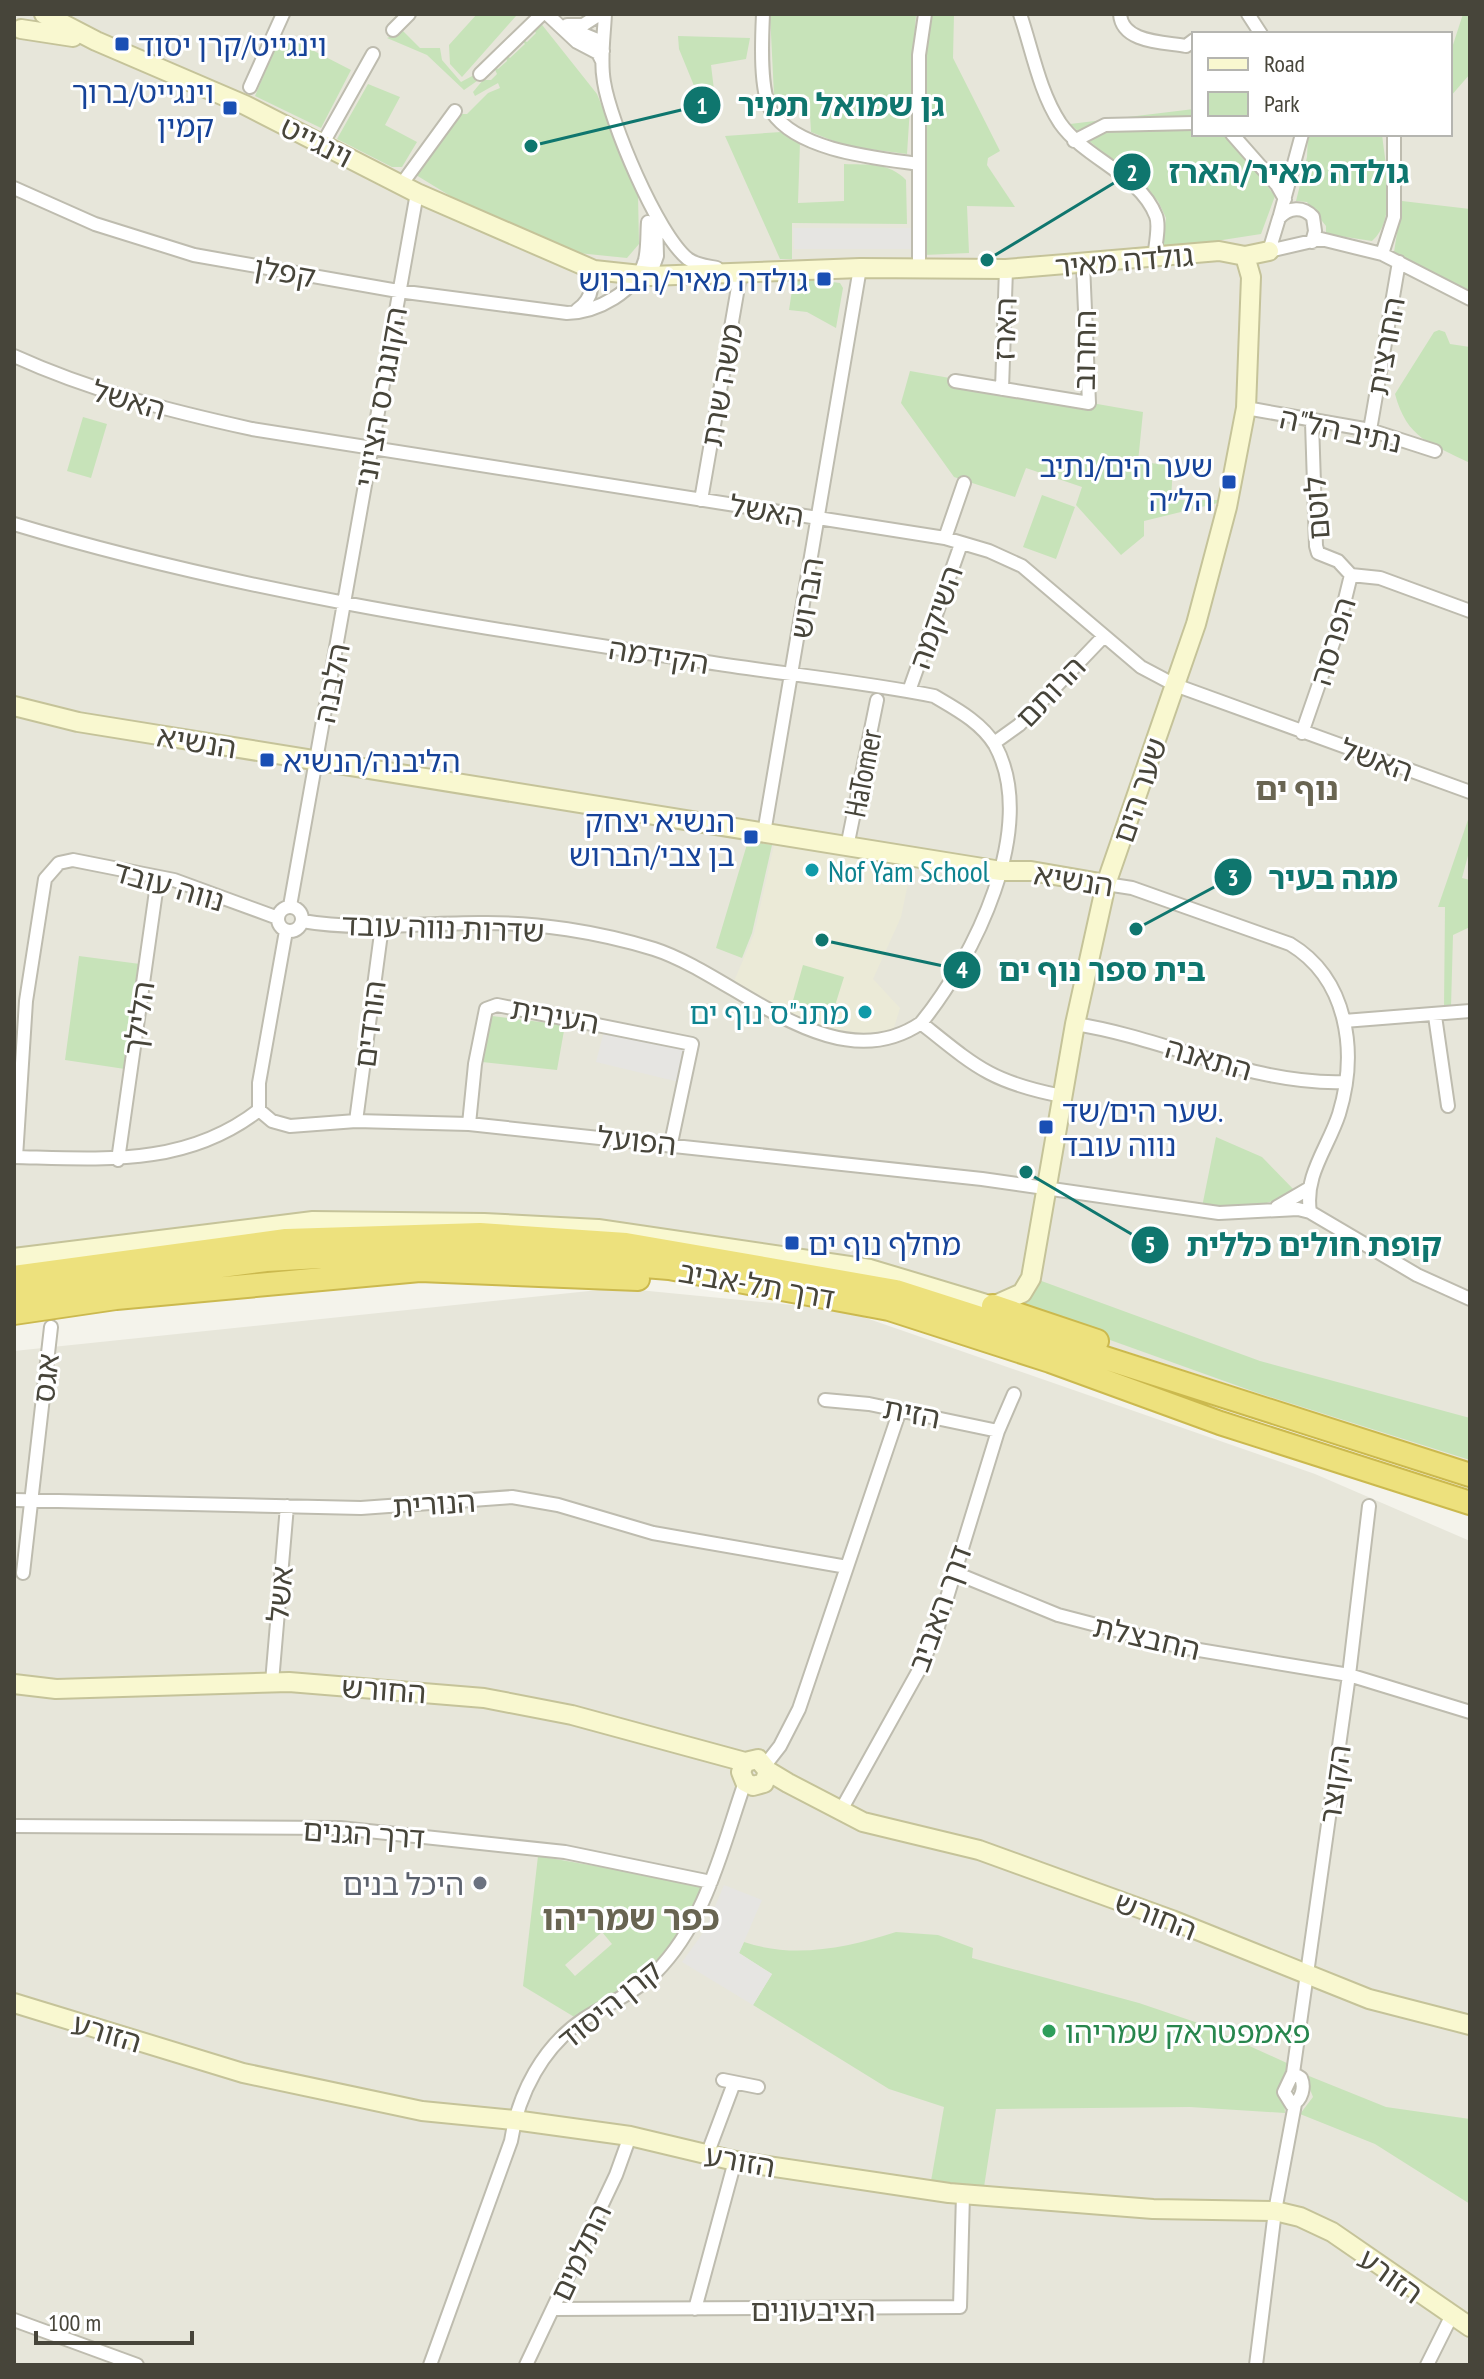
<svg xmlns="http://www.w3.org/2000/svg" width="1484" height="2379" font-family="'PT Sans Narrow','Noto Sans Hebrew',sans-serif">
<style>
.residential{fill:#e7e6da;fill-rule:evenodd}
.education{fill:#ebead7}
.green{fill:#c7e3b9;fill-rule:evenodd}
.parking{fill:#e6e5e2}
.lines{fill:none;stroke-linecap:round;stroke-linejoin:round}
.street-casing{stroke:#bebcaf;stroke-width:16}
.secondary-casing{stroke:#c5c399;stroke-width:22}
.highway-casing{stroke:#cbb94e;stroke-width:26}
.street{stroke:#fff;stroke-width:12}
.secondary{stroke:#f9f8d0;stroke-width:18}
.highway{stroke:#ede17d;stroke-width:22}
.transit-dot{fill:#1a4fb4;stroke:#fff;stroke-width:3}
.culture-dot{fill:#0f9aa8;stroke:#fff;stroke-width:3}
.worship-dot{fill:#6b7280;stroke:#fff;stroke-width:3}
.leisure-dot{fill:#2e9e5b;stroke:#fff;stroke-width:3}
.labels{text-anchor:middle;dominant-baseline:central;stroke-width:6;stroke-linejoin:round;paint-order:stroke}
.transit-label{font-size:30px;fill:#164399;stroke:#fff;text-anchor:start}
.street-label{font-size:30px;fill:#47453a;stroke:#fff}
.culture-label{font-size:30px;fill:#0d838f;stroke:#fff;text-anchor:start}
.worship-label{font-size:30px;fill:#5b616d;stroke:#fff;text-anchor:end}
.leisure-label{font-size:30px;fill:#27864d;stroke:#fff;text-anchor:start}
.neighbourhood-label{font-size:32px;font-weight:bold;fill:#696552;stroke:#fff}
.quarter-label{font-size:34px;font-weight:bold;fill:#696552;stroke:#fff}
.leader{fill:none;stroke:#0f766e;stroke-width:3}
.callout-dot{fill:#0f766e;stroke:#fff;stroke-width:3}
.mark-label{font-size:24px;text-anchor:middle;font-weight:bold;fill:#fff}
.callout-label{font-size:32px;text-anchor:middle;font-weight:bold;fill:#0f766e;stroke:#fff;stroke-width:6;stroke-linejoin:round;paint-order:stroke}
</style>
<rect width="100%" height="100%" fill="#f4f3eb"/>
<path class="residential" d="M 14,14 L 1470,14 L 1470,1462 L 870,1269 L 14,1258 ZM 1194,34 L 1450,34 L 1450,134 L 1194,134 Z
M 618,1288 L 843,1310 L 1315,1474 L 1470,1541 L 1470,2365 L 14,2365 L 14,1351 Z"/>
<path class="education" d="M 774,845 L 912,864 L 901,917 L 873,979 L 900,1008 L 893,1031 L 868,1037 L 849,1037 L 751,998 L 732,986 L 754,934 Z"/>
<path class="green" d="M 477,14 L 516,16 L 462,77 L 450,64 L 449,45 Z
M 770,14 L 916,14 L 907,154 L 846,146 L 811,132 L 809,97 L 774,95 Z
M 930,14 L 954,14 L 953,58 L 1000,151 L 988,158 L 987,165 L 1015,207 L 967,206 L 969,253 L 924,255 L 925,66 Z
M 1463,14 L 1470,14 L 1470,74 L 1450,97 L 1450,54 Z
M 539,21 L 597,94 L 638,195 L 639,244 L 627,258 L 578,253 L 452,197 L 416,175 L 444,139 L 442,133 L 446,135 L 452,128 L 449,122 L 454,125 L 461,114 L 467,114 L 488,93 L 500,88 L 498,83 L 475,96 L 473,92 L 483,80 L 491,80 L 497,74 L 493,65 L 498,69 L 507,61 L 505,54 L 510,58 L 525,44 L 521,39 L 527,42 L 536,33 L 532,28 Z
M 403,31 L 420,48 L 440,48 L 442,60 L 461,82 L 474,75 L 477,81 L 464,90 L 427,55 L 387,38 Z
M 281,34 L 351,70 L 321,128 L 255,96 Z
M 678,36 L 750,38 L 746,59 L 711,65 L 714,90 L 697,93 L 679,49 Z
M 368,84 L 400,97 L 385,125 L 417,142 L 402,167 L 392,167 L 337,139 Z
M 1194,109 L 1194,134 L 1227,134 L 1275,196 L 1261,234 L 1171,248 L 1162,245 L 1166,218 L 1158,201 L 1070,124 Z
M 781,132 L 800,142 L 798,203 L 844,201 L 844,164 C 867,165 889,162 906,180 L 907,224 L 792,223 L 792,259 L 780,259 L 725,136 Z
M 1308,134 L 1382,134 C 1385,164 1398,219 1372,241 L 1326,234 L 1326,226 L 1307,202 L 1296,201 L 1307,157 Z
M 1402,201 L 1470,209 L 1470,291 L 1394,252 Z
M 794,277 L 840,283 L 843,288 L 836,328 L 807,312 L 789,310 Z
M 1439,330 L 1445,332 L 1450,344 L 1470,347 L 1470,463 C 1430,443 1407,439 1395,394 L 1434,332 Z
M 910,371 L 1143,412 L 1138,462 L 1173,465 L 1171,500 L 1230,500 L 1144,521 L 1144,536 L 1121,555 L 1076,505 L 1082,487 L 1026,468 L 1015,497 L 954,477 L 901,403 Z
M 83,417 L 107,424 L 91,478 L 67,471 Z
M 1042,495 L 1075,507 L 1056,559 L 1023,547 Z
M 1470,814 L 1470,848 L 1462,878 L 1470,880 L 1470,927 L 1453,935 L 1451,1007 L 1444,1007 L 1445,907 L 1438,907 Z
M 748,841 L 772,845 L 752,933 L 742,958 L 716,948 Z
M 79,956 L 140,964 L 125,1069 L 65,1060 Z
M 803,965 L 844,977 L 832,1015 L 792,1004 Z
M 492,1016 L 565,1025 L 557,1070 L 482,1062 Z
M 1216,1137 L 1262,1157 L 1297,1193 L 1248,1209 L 1202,1207 Z
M 1036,1279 L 1260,1361 L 1470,1418 L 1470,1460 L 1255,1392 L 1015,1306 Z
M 538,1856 L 704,1885 C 679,1947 638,1992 576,2018 L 523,1986 ZM 602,1932 L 612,1944 L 575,1976 L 565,1965 Z
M 896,1932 L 938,1935 L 973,1948 L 972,1958 L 1139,2003 L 1201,2024 L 1289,2064 L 1283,2082 L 1285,2113 L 1190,2107 L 996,2109 L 984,2187 L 931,2181 L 944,2107 L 889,2089 L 753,2005 L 772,1974 L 739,1953 L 744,1942 C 794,1959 846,1948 896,1932 Z
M 1304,2074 L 1386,2107 L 1470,2119 L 1470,2204 L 1375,2144 L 1300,2114 L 1313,2097 Z"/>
<path class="parking" d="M 793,228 L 912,228 L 912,249 L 794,249 Z
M 605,1027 L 688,1046 L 679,1082 L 596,1062 Z
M 724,1885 L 762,1900 L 739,1953 L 772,1974 L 753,2005 L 682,1962 L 705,1930 Z"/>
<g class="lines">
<defs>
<path id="street" d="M 547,14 L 577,42 L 598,53 L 602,61
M 605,14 C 604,36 600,60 604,82 C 610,121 657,234 688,259 C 696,265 707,266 717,268
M 763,14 C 762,37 759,92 772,112 C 798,151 876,158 919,164
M 1020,14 C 1032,49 1039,91 1060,123 C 1085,159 1140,174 1156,216 C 1160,226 1155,247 1154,258
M 1120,14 C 1122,43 1164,42 1186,46 L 1194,40
M 1248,14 L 1261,34
M 567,25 L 583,25 L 600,14
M 566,27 L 595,39 L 603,51
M 393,30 L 409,14
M 480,74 L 542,14
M 250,87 L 283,14
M 1232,134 L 1277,185 L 1285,199
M 1074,141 L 1105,125 L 1194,123
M 323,143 L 373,54
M 401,185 L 455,111
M 14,188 L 95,224 L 194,255 L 398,291 L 567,313 C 597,312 636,292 645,260 C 648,248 647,234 648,222
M 1280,215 L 1302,134
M 1312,242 L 1315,231 L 1313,217 C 1303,206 1289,207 1279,218 L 1269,251 L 1321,239 L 1382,254 L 1470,299
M 1382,254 L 1394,217 L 1394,134
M 653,267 L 657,256 L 656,220
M 919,270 L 919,55 L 925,14
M 577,310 C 593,299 597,280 581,267
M 14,356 C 91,391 170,411 252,429 L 945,538 L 989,551 L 1022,566 L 1141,667 L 1175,685 L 1470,792
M 955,381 L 1089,403 L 1083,264
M 1002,389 L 1006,269
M 1246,408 L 1370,430 L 1435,451
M 1312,422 L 1316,546 L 1318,553 L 1338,561 L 1351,575
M 1370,430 L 1399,262
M 701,500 L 741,270
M 14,524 C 240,592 474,627 706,662 C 782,674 859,681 934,696 C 956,709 981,722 995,745 C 1040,827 973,959 921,1023
M 945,538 L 964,483
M 909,691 L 961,544
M 1302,733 L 1337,632 L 1351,575 L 1380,578 L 1470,611
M 994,743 L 1019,725 L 1104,636
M 764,833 L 860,268
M 847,847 L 877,700
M 1106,884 L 1132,888 L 1290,944 C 1348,979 1358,1052 1339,1114 C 1328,1148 1304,1175 1310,1212
M 290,906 L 417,193
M278 919a12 12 0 1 1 24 0a12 12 0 1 1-24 0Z
M 302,921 C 360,931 420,923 479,923 C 536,922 599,932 654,949 C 735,975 833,1083 921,1023 C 976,1067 991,1082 1062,1096
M 1435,1016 L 1448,1106
M 1344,1021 L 1470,1011
M 1075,1024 C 1166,1038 1251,1085 1344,1082
M 259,1110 L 272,1121 L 290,1126 L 356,1121 L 469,1124 L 982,1179 L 1219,1213 L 1298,1209 L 1310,1212 L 1417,1275 L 1470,1299
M 259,1110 L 259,1083 L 286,931
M 356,1121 L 382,926
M 469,1124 L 475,1064 L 486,1009 L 497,1005 L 692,1044 L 671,1143
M 14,1157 C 102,1159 186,1167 259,1110
M 16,1157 L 26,1001 L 45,879 L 59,863 L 73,860 L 174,880 L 278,918
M 118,1160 L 158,877
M 1277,1207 L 1308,1189
M 825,1400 L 869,1404 L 998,1431
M 14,1500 L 361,1508 L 512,1497 L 558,1505 L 653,1533 L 847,1567
M 953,1572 L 1058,1615 L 1181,1647 L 1349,1675 L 1470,1712
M 23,1573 L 51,1327
M 272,1682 L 287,1506
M 766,1764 L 780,1746 L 799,1709 L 900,1410
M 840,1812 L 919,1670 L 937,1630 L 998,1431 L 1014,1394
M 14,1826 L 340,1828 L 565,1852 L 711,1882
M 1293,2073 L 1349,1675 L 1369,1506
M 1293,2073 L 1301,2078 C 1305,2087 1302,2100 1292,2105 L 1284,2092 Z
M 723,2080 L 758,2087
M 707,2155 L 734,2083
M 553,2309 L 960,2307 L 963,2194
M 695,2309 L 735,2161
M 14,2320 L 137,2365
M 430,2365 L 511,2141 C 518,2094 543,2046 584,2019 C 607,2004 634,1993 655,1973 C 706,1922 722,1848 745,1782
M 526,2365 L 616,2175 L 630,2136
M 1256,2365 L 1275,2211 L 1295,2104
M 1427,2365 L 1451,2317"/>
<path id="secondary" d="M 44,14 L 96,41 L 245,105 L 417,193 L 594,270 L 650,276 L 860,268 L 1006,269 L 1219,251 L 1245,256 L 1269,251
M 21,29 L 73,37
M 14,706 L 78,722 L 1001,871 L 1031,871 L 1106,884
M 14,1258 L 313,1221 L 484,1223 L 598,1229 L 870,1269 L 993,1306 L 1022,1293 L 1031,1278 L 1075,1024 L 1106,884 L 1196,624 L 1227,507 L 1246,408 L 1251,277 L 1245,256
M 14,1684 L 56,1689 L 289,1682 L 484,1698 L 572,1715 L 745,1762
M 768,1771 L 764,1783 L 753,1786 L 745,1782 L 741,1772 L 745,1762 L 758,1759 L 768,1771 L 788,1783 L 863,1822 L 979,1850 L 1172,1920 L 1369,1999 L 1470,2025
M 14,2003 L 243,2073 L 422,2111 L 514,2120 L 630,2136 L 735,2161 L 949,2193 L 1153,2209 L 1275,2211 L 1300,2217 L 1332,2232 L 1470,2327"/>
<path id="highway" d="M 14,1277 L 286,1240 L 480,1234 L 626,1244 L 896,1291 L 1470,1475
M 14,1294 L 266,1260 L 337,1256 L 509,1255 L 669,1268 L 889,1309 L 1050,1361 L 1220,1423 L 1470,1503
M 993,1306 L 1097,1341
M 14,1313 L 116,1298 L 420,1270 L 638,1279"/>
</defs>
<use href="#street" class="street-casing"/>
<use href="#secondary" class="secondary-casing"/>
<use href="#highway" class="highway-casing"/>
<use href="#street" class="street"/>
<use href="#secondary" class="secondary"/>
<use href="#highway" class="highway"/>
</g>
<g class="transit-dot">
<rect x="114" y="36" width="16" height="16" rx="4"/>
<rect x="222" y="100" width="16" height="16" rx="4"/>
<rect x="816" y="271" width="16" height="16" rx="4"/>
<rect x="1221" y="474" width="16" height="16" rx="4"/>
<rect x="259" y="752" width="16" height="16" rx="4"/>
<rect x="743" y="829" width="16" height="16" rx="4"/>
<rect x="1038" y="1119" width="16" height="16" rx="4"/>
<rect x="784" y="1235" width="16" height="16" rx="4"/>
</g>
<g class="culture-dot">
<circle cx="812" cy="870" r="8"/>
<circle cx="865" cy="1012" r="8"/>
</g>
<circle class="worship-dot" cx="480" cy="1883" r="8"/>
<circle class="leisure-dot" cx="1049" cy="2031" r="8"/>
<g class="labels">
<g class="transit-label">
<text x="138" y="44">וינגייט/קרן יסוד</text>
<text x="214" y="91" text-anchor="end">וינגייט/ברוך<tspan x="214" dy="34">קמין</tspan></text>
<text x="808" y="279" text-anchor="end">גולדה מאיר/הברוש</text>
<text x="1213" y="465" text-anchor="end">שער הים/נתיב<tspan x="1213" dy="34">הל״ה</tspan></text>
<text x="283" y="760">הליבנה/הנשיא</text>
<text x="735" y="820" text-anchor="end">הנשיא יצחק<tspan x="735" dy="34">בן צבי/הברוש</tspan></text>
<text x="1062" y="1110">שער הים/שד.<tspan x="1062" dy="34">נווה עובד</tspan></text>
<text x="808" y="1243">מחלף נוף ים</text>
</g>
<g class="street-label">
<text transform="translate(317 141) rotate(27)">וינגייט</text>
<text transform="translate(1124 260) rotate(-5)">גולדה מאיר</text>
<text transform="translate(285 271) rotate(10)">קפלן</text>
<text transform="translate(1004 329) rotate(-88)">הארז</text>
<text transform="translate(1385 346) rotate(-80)">החרצית</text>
<text transform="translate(1084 350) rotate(-89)">החרוב</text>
<text transform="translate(721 385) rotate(-80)">משה שרת</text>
<text transform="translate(380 397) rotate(-80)">הקונגרס הציוני</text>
<text transform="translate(129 399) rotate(16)">האשל</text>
<text transform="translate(1341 429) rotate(12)">נתיב הל"ה</text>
<text transform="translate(1316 508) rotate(-94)">לוטם</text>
<text transform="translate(767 510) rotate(9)">האשל</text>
<text transform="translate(806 598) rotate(-81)">הברוש</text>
<text transform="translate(935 617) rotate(-71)">השיקמה</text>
<text transform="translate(1332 641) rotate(-73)">הפרסה</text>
<text transform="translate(659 655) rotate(9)">הקידמה</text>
<text transform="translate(331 683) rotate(-79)">הלבנה</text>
<text transform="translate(1050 691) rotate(-46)">הרותם</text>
<text transform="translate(197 741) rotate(9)">הנשיא</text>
<text transform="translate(1377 759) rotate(19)">האשל</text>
<text transform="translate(862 773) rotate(-79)">HaTomer</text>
<text transform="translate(1139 790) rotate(-71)">שער הים</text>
<text transform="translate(1074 879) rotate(9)">הנשיא</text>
<text transform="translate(169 885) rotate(16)">נווה עובד</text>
<text transform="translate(443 927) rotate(2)">שדרות נווה עובד</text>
<text transform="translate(555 1015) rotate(10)">העירית</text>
<text transform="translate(138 1018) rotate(-82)">הלילך</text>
<text transform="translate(369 1024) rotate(-83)">הורדים</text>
<text transform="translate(1209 1058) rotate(16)">התאנה</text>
<text transform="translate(637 1140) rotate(6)">הפועל</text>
<text transform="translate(757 1284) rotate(10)">דרך תל-אביב</text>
<text transform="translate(45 1378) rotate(-84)">אגס</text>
<text transform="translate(912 1412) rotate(11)">הזית</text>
<text transform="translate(434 1503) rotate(-4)">הנורית</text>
<text transform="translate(279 1594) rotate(-85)">אשל</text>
<text transform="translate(939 1608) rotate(-70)">דרך האביב</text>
<text transform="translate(1147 1637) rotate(13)">החבצלת</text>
<text transform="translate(384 1689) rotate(4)">החורש</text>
<text transform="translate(1334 1784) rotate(-82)">הקוצר</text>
<text transform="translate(364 1833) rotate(4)">דרך הגנים</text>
<text transform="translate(1156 1915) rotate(21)">החורש</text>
<text transform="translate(609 2004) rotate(-39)">קרן היסוד</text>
<text transform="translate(107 2032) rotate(17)">הזורע</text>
<text transform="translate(740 2160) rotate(10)">הזורע</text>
<text transform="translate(580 2252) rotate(-65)">התלמים</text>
<text transform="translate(1391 2275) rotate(36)">הזורע</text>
<text x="813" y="2309">הציבעונים</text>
</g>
<g class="culture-label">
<text x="828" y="870">Nof Yam School</text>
<text x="849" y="1012" text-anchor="end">מתנ"ס נוף ים</text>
</g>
<g class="worship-label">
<text x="464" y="1883">היכל בנים</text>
</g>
<g class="leisure-label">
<text x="1065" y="2031">פאמפטראק שמריהו</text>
</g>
<g class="neighbourhood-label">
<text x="1297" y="788">נוף ים</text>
</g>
<g class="quarter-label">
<text x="631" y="1917">כפר שמריהו</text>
</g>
</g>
<path class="leader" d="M531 146L702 105M987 260L1132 172M1136 929L1233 877M822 940L962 970M1026 1172L1150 1245"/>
<g class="callout-dot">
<circle cx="531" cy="146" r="8"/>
<circle cx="987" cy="260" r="8"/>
<circle cx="1136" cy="929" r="8"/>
<circle cx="822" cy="940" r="8"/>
<circle cx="1026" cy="1172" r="8"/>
<circle cx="702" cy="105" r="20"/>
<circle cx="1132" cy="172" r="20"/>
<circle cx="1233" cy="877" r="20"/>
<circle cx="962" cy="970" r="20"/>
<circle cx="1150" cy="1245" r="20"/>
</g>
<g class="mark-label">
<text x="702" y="114">1</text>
<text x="1132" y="181">2</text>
<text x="1233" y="886">3</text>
<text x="962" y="978">4</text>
<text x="1150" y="1253">5</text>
</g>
<g class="callout-label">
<text x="841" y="116">גן שמואל תמיר</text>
<text x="1289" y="183">גולדה מאיר/הארז</text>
<text x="1333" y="889">מגה בעיר</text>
<text x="1102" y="981">בית ספר נוף ים</text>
<text x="1314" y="1256">קופת חולים כללית</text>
</g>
<rect width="1484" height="2379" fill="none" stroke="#47453a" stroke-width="32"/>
<rect x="1192" y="32" width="260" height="104" fill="#ffffff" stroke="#b5b5b0" stroke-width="2"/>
<rect x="1208" y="58" width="40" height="12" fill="#f9f8d0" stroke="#b5b5b0" stroke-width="2"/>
<text x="1264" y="72" font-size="24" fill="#47453a">Road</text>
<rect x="1208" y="92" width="40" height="24" fill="#c7e3b9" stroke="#b5b5b0" stroke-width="2"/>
<text x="1264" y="112" font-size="24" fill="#47453a">Park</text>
<path d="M36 2331v12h156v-12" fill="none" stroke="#47453a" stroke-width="4"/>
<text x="48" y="2331" font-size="24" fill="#47453a" stroke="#ffffff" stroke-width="6" paint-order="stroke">100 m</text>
</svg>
